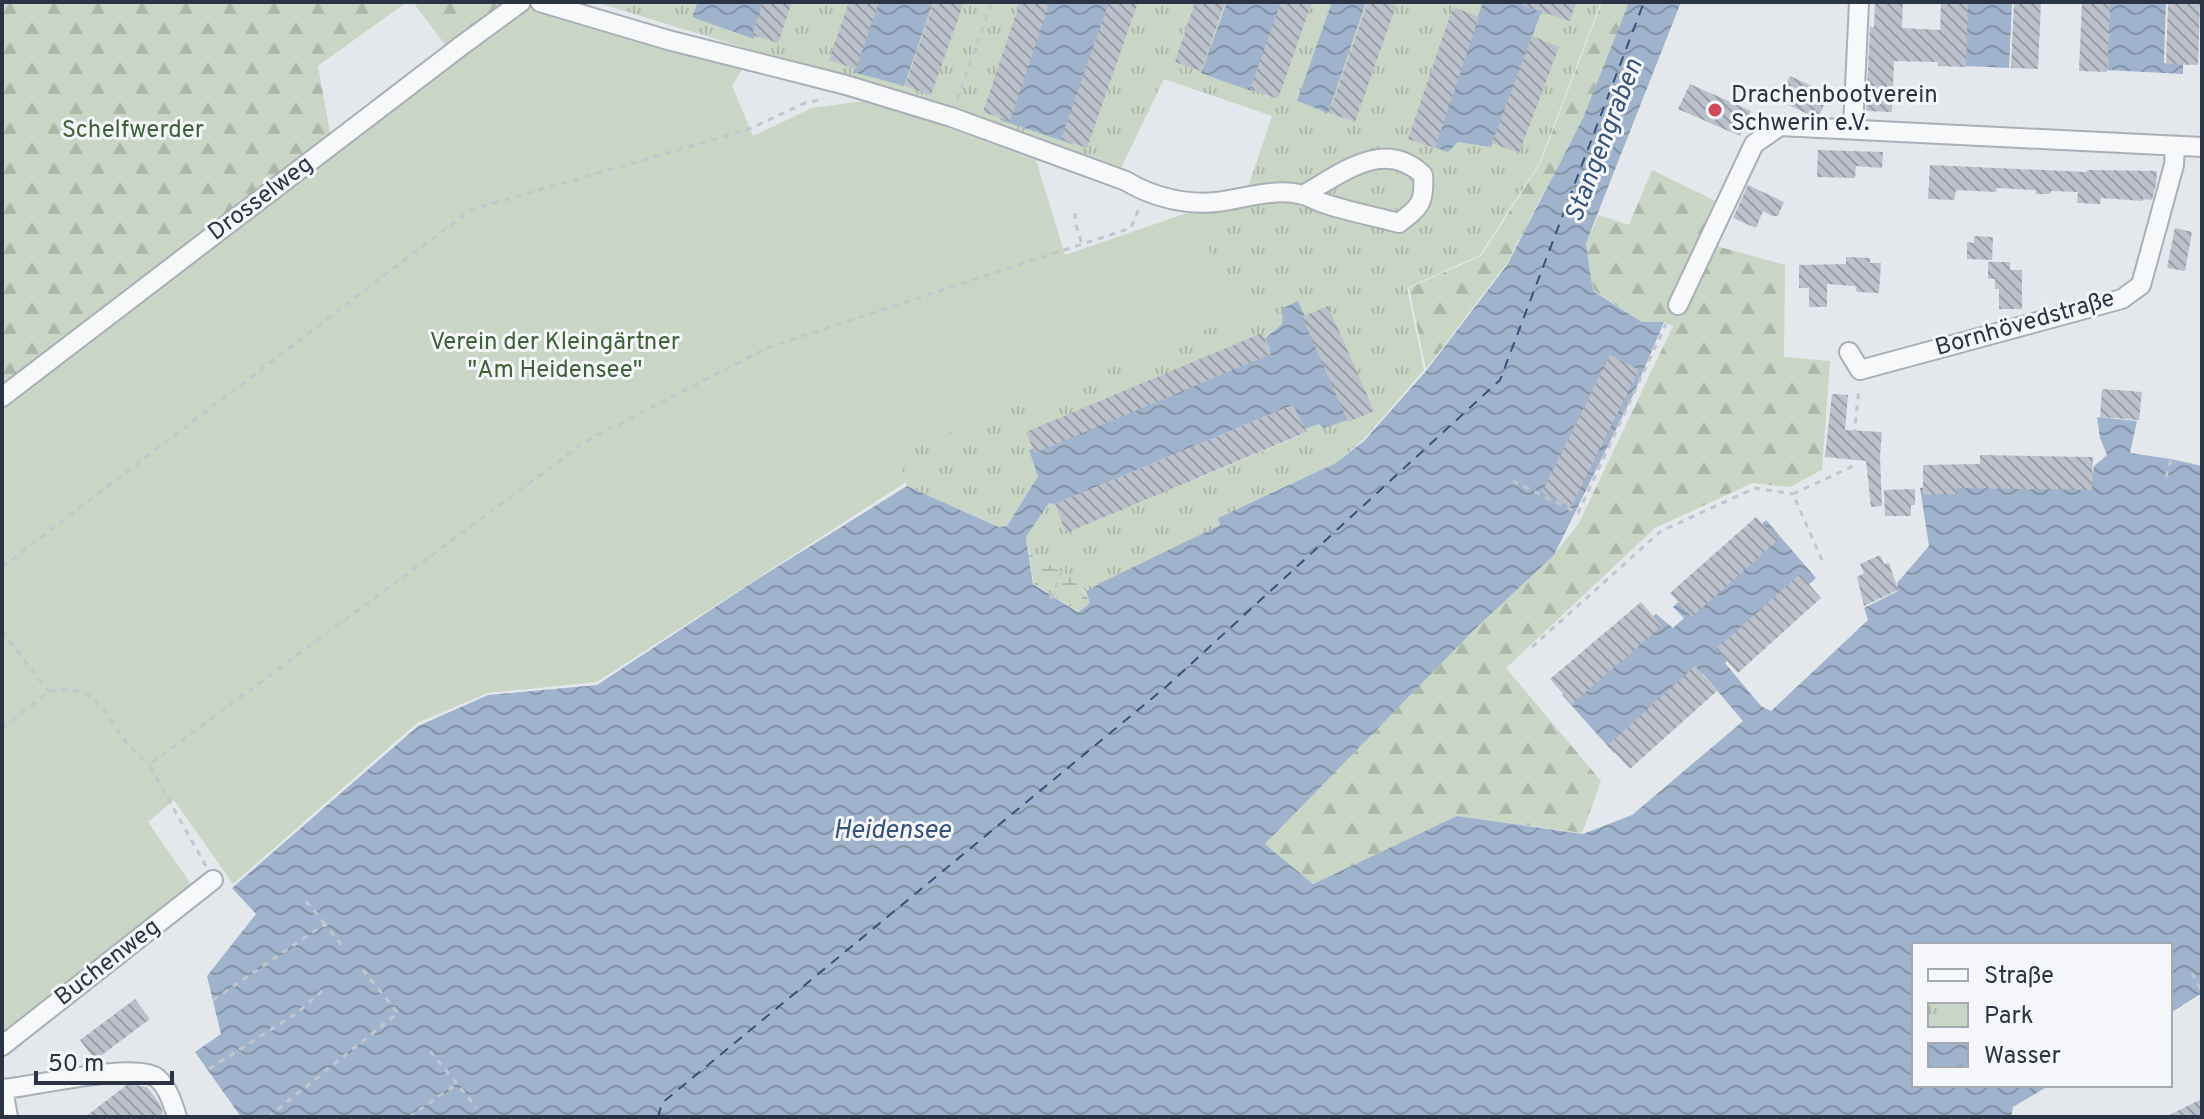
<svg xmlns="http://www.w3.org/2000/svg" width="2204" height="1119" font-family="Overpass,sans-serif">
<style>
.green{fill:#c9d6c5}
.forest{fill:url(#forest-firs)}
.wetland{fill:url(#wetland-marsh)}
.park{fill:url(#park-tufts)}
.water{fill:url(#water-waves)}
.lines{fill:none;stroke-linecap:round;stroke-linejoin:round}
.ferry{stroke:#34527a;stroke-width:2;stroke-dasharray:10 8;stroke-linecap:butt}
.building{fill:url(#building-back-hatch)}
.minor-casing{stroke:#a9aeb7;stroke-width:22}
.path{stroke:#c2c5cb;stroke-width:3;stroke-dasharray:6 6;stroke-linecap:butt}
.minor{stroke:#f7f8fa;stroke-width:18}
.poi-dot{fill:#d1495b;stroke:#f4f6f9;stroke-width:3}
.labels{text-anchor:middle;dominant-baseline:central;stroke-width:6;stroke-linejoin:round;paint-order:stroke}
.poi-label{font-size:24px;fill:#2b3445;stroke:#f4f6f9;text-anchor:start}
.park-label{font-size:24px;fill:#3f6138;stroke:#f4f6f9}
.street-label{font-size:24px;fill:#2b3445;stroke:#f4f6f9}
.water-label{font-size:26px;font-style:italic;fill:#34527a;stroke:#f4f6f9}
</style>
<defs>
<pattern id="forest-firs" width="22" height="20" patternUnits="userSpaceOnUse" patternTransform="scale(2)"><rect width="22" height="20" fill="#c9d6c5"/><path d="M5 1l3.5 6h-7zM16 11l3.5 6h-7z" fill="#adb8ab"/></pattern>
<pattern id="wetland-marsh" width="20" height="14" patternUnits="userSpaceOnUse" patternTransform="scale(2)"><rect width="20" height="14" fill="#c9d6c5"/><path d="M1 5h8M5 5V1M11 12h8M15 12V8" fill="none" stroke="#adb8ab"/></pattern>
<pattern id="park-tufts" width="24" height="20" patternUnits="userSpaceOnUse" patternTransform="scale(2)"><rect width="24" height="20" fill="#c9d6c5"/><path d="M3 7l-1-3M5 7V3M7 7l1-3M15 17l-1-3M17 17v-4M19 17l1-3" fill="none" stroke="#adb8ab"/></pattern>
<pattern id="water-waves" width="16" height="10" patternUnits="userSpaceOnUse" patternTransform="scale(2)"><rect width="16" height="10" fill="#9fb4cc"/><path d="M0 5q4-4 8 0t8 0" fill="none" stroke="#8293a7"/></pattern>
<pattern id="building-back-hatch" width="6" height="6" patternUnits="userSpaceOnUse" patternTransform="scale(2)"><rect width="6" height="6" fill="#bbc0ca"/><path d="M-1 5l2 2M0 0l6 6M5-1l2 2" fill="none" stroke="#989da6"/></pattern>
</defs>
<rect width="100%" height="100%" fill="#e4e7ec"/>
<path class="green" d="M 526,8 L 743,68 L 732,86 L 753,136 L 812,108 L 872,100 L 1036,160 L 1065,255 L 1187,213 L 1246,313 L 897,454 L 906,482 L 597,682 L 488,693 L 417,723 L 233,884 L 174,800 L 148,822 L 193,887 L 2,1039 L 2,403 Z"/>
<path class="forest" d="M 2,2 L 407,2 L 318,66 L 331,138 L 2,396 Z
M 413,2 L 509,2 L 446,46 Z
M 1602,2 L 1629,2 L 1583,118 L 1507,263 L 1426,369 L 1409,288 L 1481,256 L 1540,164 Z
M 1652,170 L 1719,203 L 1702,242 L 1785,265 L 1784,357 L 1830,361 L 1822,470 L 1790,487 L 1752,483 L 1655,528 L 1506,668 L 1601,781 L 1582,833 L 1457,816 L 1313,884 L 1265,844 L 1474,630 L 1554,555 L 1579,523 L 1673,326 L 1664,322 L 1642,322 L 1593,290 L 1586,242 L 1599,215 L 1629,225 Z"/>
<path class="wetland" d="M 1029,554 C 1051,566 1081,578 1090,603 L 1078,611 L 1034,584 Z"/>
<path class="park" d="M 595,2 L 1601,2 L 1539,164 L 1480,255 L 1407,288 L 1424,370 L 1363,440 L 1334,464 L 1218,518 L 1220,525 L 1100,583 L 1086,592 L 1063,572 L 1030,554 L 1026,537 L 1049,502 L 1055,504 L 1066,532 L 1197,475 L 1199,478 L 1306,433 L 1305,429 L 1319,424 L 1282,324 L 1265,337 L 1271,350 L 1162,394 L 1038,476 L 1007,526 L 1000,527 L 907,486 L 897,454 L 1246,313 L 1187,213 L 1201,209 L 1243,202 L 1272,116 L 1164,79 L 1120,170 L 919,101 Z"/>
<path class="water" d="M 698,2 L 766,2 L 754,39 L 692,17 Z
M 876,2 L 933,2 L 904,86 L 853,72 Z
M 1039,2 L 1119,2 L 1072,144 L 1000,120 Z
M 1227,2 L 1281,2 L 1251,91 L 1201,73 Z
M 1332,2 L 1366,2 L 1328,113 L 1297,101 Z
M 1483,2 L 1545,2 L 1491,147 L 1458,142 L 1448,152 L 1431,146 Z
M 1629,2 L 1681,2 L 1586,243 L 1593,291 L 1642,322 L 1664,322 L 1634,393 L 1554,555 L 1474,630 L 1265,844 L 1313,884 L 1457,816 L 1583,834 L 1632,815 L 1743,721 L 1703,674 L 1614,753 L 1562,695 L 1656,614 L 1673,628 L 1684,618 L 1673,607 L 1766,520 L 1816,578 L 1725,663 L 1761,706 L 1771,711 L 1868,620 L 1864,608 L 1898,591 L 1897,583 L 1929,546 L 1920,488 L 1976,483 L 1976,474 L 2093,474 L 2094,466 L 2107,455 L 2100,438 L 2097,417 L 2137,421 L 2130,453 L 2171,459 L 2202,466 L 2202,993 L 2170,1013 L 2170,945 L 1914,945 L 1914,1085 L 2050,1085 L 2013,1107 L 2011,1117 L 241,1117 L 195,1052 L 221,1034 L 207,976 L 256,914 L 232,888 L 418,726 L 488,695 L 597,685 L 756,580 L 907,486 L 999,527 L 1007,526 L 1038,476 L 1029,450 L 1270,350 L 1265,338 L 1282,324 L 1283,308 L 1298,301 L 1351,419 L 1324,428 L 1319,424 L 1305,429 L 1293,405 L 1055,504 L 1049,503 L 1026,537 L 1033,584 L 1078,612 L 1090,603 L 1086,592 L 1100,583 L 1220,525 L 1218,518 L 1334,464 L 1364,441 L 1426,371 L 1507,265 L 1583,118 Z
M 1967,2 L 2012,2 L 2009,68 L 1965,66 Z
M 2110,2 L 2166,2 L 2164,63 L 2183,64 L 2183,74 L 2107,70 Z"/>
<g class="lines">
<path class="ferry" d="M 658,1117 L 662,1103 L 1167,686 L 1500,380 L 1644,2"/>
</g>
<path class="building" d="M 763,2 L 792,2 L 778,43 L 752,35 Z
M 849,2 L 879,2 L 856,69 L 829,60 Z
M 934,2 L 964,2 L 931,95 L 905,86 Z
M 1020,2 L 1050,2 L 1010,121 L 983,112 Z
M 1109,2 L 1138,2 L 1087,148 L 1061,139 Z
M 1195,2 L 1225,2 L 1201,71 L 1175,62 Z
M 1281,2 L 1312,2 L 1278,99 L 1250,89 Z
M 1368,2 L 1386,2 L 1396,6 L 1355,122 L 1329,113 Z
M 1522,2 L 1576,2 L 1570,21 L 1522,5 Z
M 1875,2 L 1903,2 L 1902,28 L 1940,30 L 1941,2 L 1968,2 L 1966,67 L 1938,66 L 1938,62 L 1894,61 L 1892,112 L 1866,111 L 1870,27 L 1874,27 Z
M 2014,2 L 2041,2 L 2038,69 L 2011,68 Z
M 2082,2 L 2110,2 L 2107,72 L 2079,71 Z
M 2168,2 L 2200,2 L 2198,65 L 2166,64 Z
M 1453,7 L 1479,17 L 1435,148 L 1408,139 Z
M 1532,36 L 1559,47 L 1519,153 L 1492,143 Z
M 1790,76 L 1829,94 L 1819,116 L 1812,116 L 1778,100 Z
M 1690,84 L 1751,111 L 1740,136 L 1678,109 Z
M 1818,150 L 1883,152 L 1882,168 L 1856,166 L 1855,178 L 1817,177 Z
M 1930,165 L 2087,172 L 2087,170 L 2157,171 L 2156,184 L 2152,200 L 2143,199 L 2143,201 L 2101,198 L 2100,204 L 2077,203 L 2078,192 L 2051,191 L 2050,194 L 2036,194 L 2036,190 L 1997,188 L 1996,192 L 1956,190 L 1954,200 L 1928,199 Z
M 1748,185 L 1784,202 L 1778,216 L 1772,216 L 1763,211 L 1756,228 L 1733,218 Z
M 2175,228 L 2192,232 L 2185,271 L 2167,268 Z
M 1974,236 L 1993,237 L 1992,260 L 1967,259 L 1967,242 L 1974,243 Z
M 1846,257 L 1870,258 L 1870,263 L 1881,263 L 1879,293 L 1857,292 L 1855,286 L 1827,284 L 1827,307 L 1809,307 L 1809,288 L 1799,288 L 1799,265 L 1846,264 Z
M 1988,262 L 2010,262 L 2010,270 L 2022,270 L 2022,309 L 1999,309 L 1999,289 L 1995,289 L 1995,279 L 1988,279 Z
M 1328,306 L 1374,411 L 1348,422 L 1302,317 Z
M 1262,333 L 1271,354 L 1035,453 L 1026,432 Z
M 1610,355 L 1639,370 L 1571,507 L 1542,492 Z
M 2102,389 L 2142,392 L 2139,420 L 2100,417 Z
M 1832,394 L 1848,395 L 1845,430 L 1882,432 L 1880,456 L 1882,506 L 1871,507 L 1866,461 L 1825,457 Z
M 1293,405 L 1307,432 L 1066,533 L 1055,504 Z
M 1980,455 L 2093,457 L 2092,490 L 1957,488 L 1957,494 L 1923,495 L 1923,465 L 1980,464 Z
M 1915,489 L 1915,505 L 1911,505 L 1911,516 L 1885,516 L 1884,490 Z
M 1756,517 L 1778,540 L 1692,617 L 1670,593 Z
M 1880,555 L 1884,564 L 1889,563 L 1898,590 L 1864,606 L 1857,577 L 1864,573 L 1860,564 Z
M 1800,574 L 1821,598 L 1738,673 L 1716,649 Z
M 1641,602 L 1662,626 L 1572,704 L 1550,679 Z
M 1695,666 L 1717,691 L 1630,769 L 1608,745 Z
M 135,999 L 150,1019 L 95,1060 L 80,1040 Z
M 128,1084 L 147,1087 L 160,1104 L 163,1113 L 158,1117 L 85,1117 Z
M 2202,1099 L 2202,1117 L 2165,1117 Z"/>
<g class="lines">
<defs>
<path id="minor" d="M 540,2 L 668,40 L 846,85 L 951,117 L 1126,181 C 1152,197 1185,205 1216,202 C 1244,199 1274,187 1303,195 C 1309,196 1314,200 1320,202 C 1345,211 1373,216 1399,223 C 1420,207 1425,203 1423,175 C 1384,137 1341,174 1303,195
M 1853,129 L 1859,2
M 1678,305 L 1754,144 L 1780,126 L 2202,147
M 1849,352 L 1860,370 L 2122,299 L 2141,285 L 2174,165 L 2175,146
M 2,397 L 461,46 L 521,2
M 2,1046 L 213,880
M 2,1089 C 32,1087 136,1061 157,1078 C 168,1087 173,1104 177,1117
M 3,1090 L 8,1117"/>
</defs>
<use href="#minor" class="minor-casing"/>
<path class="path" d="M 957,100 L 992,2
M 1075,213 L 1075,222 L 1082,244
M 2166,477 L 2171,459
M 1513,481 L 1578,513 L 1666,324
M 1822,560 L 1793,494 L 1851,467 L 1859,388
M 2,567 L 470,210 L 747,130 L 805,103 L 824,99
M 1051,599 L 1062,570
M 2,631 L 49,692
M 1532,647 L 1661,531 L 1755,488 L 1793,494
M 2,728 L 49,692 C 96,679 106,718 130,747 C 136,753 142,759 148,764
M 206,866 L 149,765 L 586,441 L 769,347 L 1131,228 L 1139,208
M 306,901 L 325,924
M 2192,973 L 2202,992
M 213,1000 L 325,924 L 343,947
M 430,1051 L 477,1108
M 209,1069 L 297,1013 L 322,991
M 268,1117 L 398,1013 L 362,969
M 409,1117 L 457,1084"/>
<use href="#minor" class="minor"/>
</g>
<circle class="poi-dot" cx="1715" cy="110" r="8"/>
<g class="labels">
<g class="poi-label">
<text x="1731" y="96">Drachenbootverein<tspan x="1731" dy="28">Schwerin e.V.</tspan></text>
</g>
<g class="park-label">
<text x="133" y="131">Schelfwerder</text>
<text x="555" y="343">Verein der Kleingärtner<tspan x="555" dy="28">"Am Heidensee"</tspan></text>
</g>
<g class="street-label">
<text transform="translate(261 199) rotate(-37)">Drosselweg</text>
<text transform="translate(2025 324) rotate(-16)">Bornhövedstraße</text>
<text transform="translate(108 963) rotate(-38)">Buchenweg</text>
</g>
<g class="water-label">
<text transform="translate(1605 141) rotate(-69)">Stangengraben</text>
<text x="892" y="831">Heidensee</text>
</g>
</g>
<rect width="2204" height="1119" fill="none" stroke="#2b3445" stroke-width="8"/>
<rect x="1912" y="943" width="260" height="144" fill="#f4f6f9" stroke="#a4a8b1" stroke-width="2"/>
<rect x="1928" y="969" width="40" height="12" fill="#f7f8fa" stroke="#a4a8b1" stroke-width="2"/>
<text x="1984" y="983" font-size="24" fill="#2b3445">Straße</text>
<rect x="1928" y="1003" width="40" height="24" fill="url(#park-tufts)" stroke="#a4a8b1" stroke-width="2"/>
<text x="1984" y="1023" font-size="24" fill="#2b3445">Park</text>
<rect x="1928" y="1043" width="40" height="24" fill="url(#water-waves)" stroke="#a4a8b1" stroke-width="2"/>
<text x="1984" y="1063" font-size="24" fill="#2b3445">Wasser</text>
<path d="M36 1071v12h136v-12" fill="none" stroke="#2b3445" stroke-width="4"/>
<text x="48" y="1071" font-size="24" fill="#2b3445" stroke="#f4f6f9" stroke-width="6" paint-order="stroke">50 m</text>
</svg>
